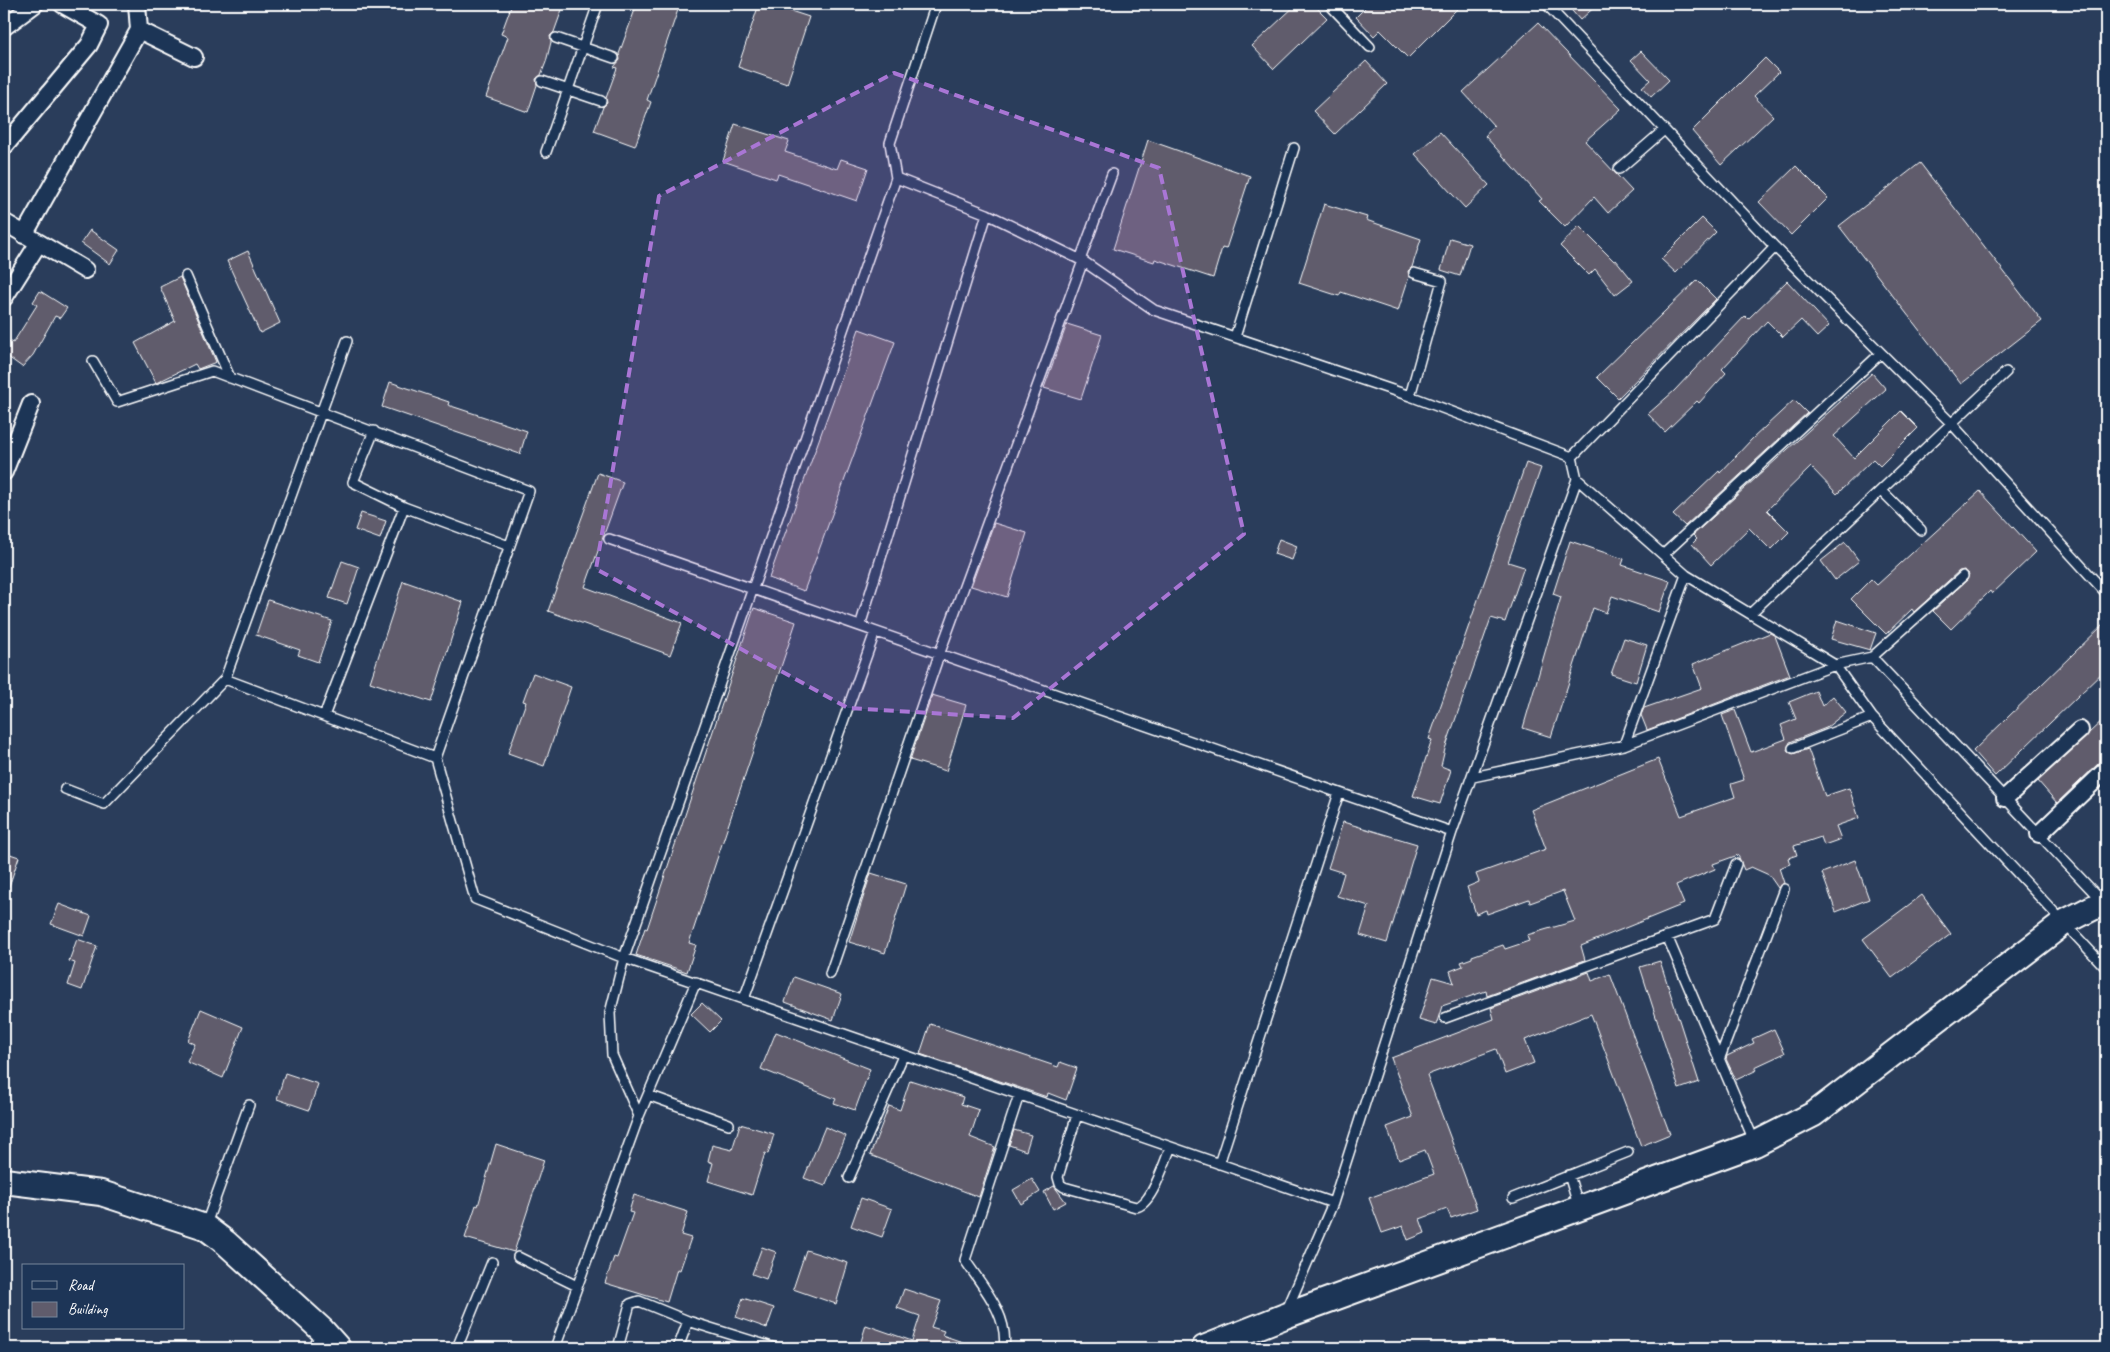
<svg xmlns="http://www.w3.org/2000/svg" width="2110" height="1352" font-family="Caveat,sans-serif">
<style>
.building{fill:#605c6c;stroke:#fff}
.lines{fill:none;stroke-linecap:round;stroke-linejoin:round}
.lane-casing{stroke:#fff;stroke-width:12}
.street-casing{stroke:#fff;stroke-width:20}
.secondary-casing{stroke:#fff;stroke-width:28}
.lane{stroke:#1d3557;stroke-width:9}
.street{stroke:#1d3557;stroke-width:16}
.secondary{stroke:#1d3557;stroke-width:24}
.marked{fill:#a976d5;fill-opacity:0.2;stroke:#a976d5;stroke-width:4;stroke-dasharray:10 6;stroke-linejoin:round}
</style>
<rect width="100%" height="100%" fill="#2a3d5b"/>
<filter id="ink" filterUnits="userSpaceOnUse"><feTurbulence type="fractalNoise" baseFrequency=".02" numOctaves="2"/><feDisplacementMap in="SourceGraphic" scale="10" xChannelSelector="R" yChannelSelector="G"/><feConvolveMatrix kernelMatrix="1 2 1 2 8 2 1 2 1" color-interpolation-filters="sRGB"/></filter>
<g filter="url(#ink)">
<path class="building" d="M 512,4 L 564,4 L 554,32 L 550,36 L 551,42 L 546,62 L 541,75 L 536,79 L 537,85 L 528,112 L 486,97 L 508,37 L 501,34 Z
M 637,4 L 680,4 L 647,100 L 651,102 L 635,146 L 594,131 L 603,107 L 607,103 L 606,98 L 617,68 L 614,67 L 620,60 L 619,54 Z
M 759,4 L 769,4 L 809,17 L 787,84 L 738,67 Z
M 1297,4 L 1313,4 L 1327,18 L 1274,69 L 1252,46 Z
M 1369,4 L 1462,4 L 1408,58 L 1380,30 L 1374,36 L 1356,17 Z
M 1566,4 L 1598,4 L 1580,20 Z
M 1538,23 L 1621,109 L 1585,141 L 1632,191 L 1608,213 L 1594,197 L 1565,227 L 1539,201 L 1542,199 L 1485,136 L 1494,126 L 1463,92 Z
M 1641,51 L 1669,80 L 1651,97 L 1642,87 L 1650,80 L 1631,60 Z
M 1765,58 L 1779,72 L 1754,96 L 1773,116 L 1721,165 L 1692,131 Z
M 1366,61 L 1387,84 L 1335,134 L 1313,111 Z
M 735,124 L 789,141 L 785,152 L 837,169 L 841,159 L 868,168 L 857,201 L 778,174 L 776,179 L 723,161 Z
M 1440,132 L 1489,185 L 1465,208 L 1415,154 Z
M 1148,140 L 1250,176 L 1226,249 L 1222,248 L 1213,278 L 1155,259 L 1154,262 L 1113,249 Z
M 1920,163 L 2042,321 L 1961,384 L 1839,226 Z
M 1796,166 L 1828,198 L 1791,235 L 1759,202 Z
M 1324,204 L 1367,217 L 1366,220 L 1421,239 L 1412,267 L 1408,271 L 1409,277 L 1398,311 L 1341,292 L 1339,296 L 1299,283 Z
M 1702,218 L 1716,232 L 1676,273 L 1661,259 Z
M 1579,226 L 1614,261 L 1616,260 L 1633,281 L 1615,295 L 1595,269 L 1589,275 L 1560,246 Z
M 90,230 L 119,250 L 110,264 L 81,243 Z
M 1450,238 L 1470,244 L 1460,276 L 1441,270 Z
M 248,251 L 280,323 L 260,333 L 227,261 Z
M 180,277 L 216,362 L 198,369 L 195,364 L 156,383 L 135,343 L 175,321 L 160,287 Z
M 1697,280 L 1716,299 L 1618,398 L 1597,377 Z
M 1787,281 L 1829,326 L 1817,337 L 1801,320 L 1783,337 L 1767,321 L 1722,369 L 1726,373 L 1699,403 L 1697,401 L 1665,432 L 1648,414 L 1674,391 L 1745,316 L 1748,319 Z
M 40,291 L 67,308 L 60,318 L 55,316 L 33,355 L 22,367 L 4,354 L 4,351 L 10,341 L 13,343 L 37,305 L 33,302 Z
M 1067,324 L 1102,335 L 1081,399 L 1044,388 Z
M 859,329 L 895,342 L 804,591 L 769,578 Z
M 1872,373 L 1886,389 L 1834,436 L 1854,458 L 1901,411 L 1918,428 L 1880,466 L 1873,459 L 1837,494 L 1811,467 L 1767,510 L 1789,532 L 1771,550 L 1749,528 L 1711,565 L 1692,544 L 1697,539 L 1693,535 Z
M 390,382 L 449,402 L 448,405 L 527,431 L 520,454 L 382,407 Z
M 1794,400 L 1807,413 L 1685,526 L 1673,515 L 1719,471 L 1720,473 L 1752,439 Z
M 1526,463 L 1541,468 L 1508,562 L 1524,567 L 1505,622 L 1491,618 L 1445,749 L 1441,766 L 1451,770 L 1440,804 L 1413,796 L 1432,740 L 1429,739 Z
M 598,473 L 623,482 L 585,587 L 682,623 L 670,655 L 548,611 Z
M 1980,491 L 2036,552 L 1992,594 L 1990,591 L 1951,629 L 1933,611 L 1967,580 L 1969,574 L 1964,570 L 1959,571 L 1914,612 L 1912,609 L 1886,634 L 1851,599 L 1871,579 L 1877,585 Z
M 361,513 L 386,521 L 380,539 L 355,530 Z
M 994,523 L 1027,533 L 1007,597 L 971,586 Z
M 1279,539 L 1297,546 L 1292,560 L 1274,554 Z
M 1570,541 L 1624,559 L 1622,565 L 1670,581 L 1659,612 L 1612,596 L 1606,613 L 1593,608 L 1551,737 L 1523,728 L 1561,597 L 1553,594 Z
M 1845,542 L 1859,561 L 1835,580 L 1821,561 Z
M 342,561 L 359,567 L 347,604 L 329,598 Z
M 403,581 L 463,602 L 431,702 L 370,682 Z
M 268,600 L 332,621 L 318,662 L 298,655 L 300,650 L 256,635 Z
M 754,608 L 796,622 L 689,943 L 696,945 L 687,972 L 636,955 L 645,928 L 647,929 Z
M 1837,620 L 1876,633 L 1870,650 L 1831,639 Z
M 2106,622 L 2106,669 L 1995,776 L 1973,751 Z
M 1770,633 L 1775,636 L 1790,675 L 1647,730 L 1641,715 L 1644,708 L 1702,688 L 1693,664 Z
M 1624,638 L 1647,645 L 1636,682 L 1611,674 Z
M 533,673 L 571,687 L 544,766 L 508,753 L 526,702 L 523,701 Z
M 1816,691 L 1822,706 L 1833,696 L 1846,712 L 1826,728 L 1790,742 L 1787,750 L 1793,754 L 1808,749 L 1825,796 L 1849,788 L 1859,818 L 1836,826 L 1841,839 L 1824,845 L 1821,837 L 1794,846 L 1797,855 L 1788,858 L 1790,864 L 1779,868 L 1784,883 L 1778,888 L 1769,875 L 1751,867 L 1744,870 L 1738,855 L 1713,864 L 1715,869 L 1676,885 L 1684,904 L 1581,946 L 1585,960 L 1487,996 L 1486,991 L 1442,1006 L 1436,1025 L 1419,1020 L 1433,977 L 1454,983 L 1450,971 L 1463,966 L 1461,962 L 1472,958 L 1472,956 L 1503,945 L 1505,949 L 1529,941 L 1527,935 L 1575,921 L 1563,891 L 1530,903 L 1529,899 L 1487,914 L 1486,910 L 1476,914 L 1467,887 L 1479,882 L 1476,874 L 1546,849 L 1531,810 L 1658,759 L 1681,816 L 1735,797 L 1731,784 L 1744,780 L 1722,715 L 1735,710 L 1751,752 L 1786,739 L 1781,725 L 1796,719 L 1789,702 Z
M 932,695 L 966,705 L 946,771 L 910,760 Z
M 2106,717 L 2106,760 L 2099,763 L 2057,803 L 2038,781 Z
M 1343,822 L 1417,844 L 1387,943 L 1360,935 L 1369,906 L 1337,896 L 1344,873 L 1328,868 Z
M 4,852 L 19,857 L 6,895 L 4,894 Z
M 1855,860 L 1869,899 L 1836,912 L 1822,873 Z
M 871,873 L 906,884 L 885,953 L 849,942 Z
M 1922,895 L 1951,934 L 1892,978 L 1863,939 Z
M 59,904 L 91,916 L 84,936 L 51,924 Z
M 77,939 L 97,946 L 82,990 L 68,985 L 75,963 L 69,961 Z
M 1660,961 L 1699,1082 L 1679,1089 L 1640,967 Z
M 1589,972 L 1592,981 L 1610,974 L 1670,1134 L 1641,1146 L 1591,1014 L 1525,1040 L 1534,1063 L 1505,1074 L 1496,1049 L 1427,1075 L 1477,1209 L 1451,1218 L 1447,1209 L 1420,1219 L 1425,1233 L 1408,1240 L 1403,1226 L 1382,1233 L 1369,1198 L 1434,1174 L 1425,1150 L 1399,1160 L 1387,1127 L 1413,1117 L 1391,1058 L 1494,1019 L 1491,1008 Z
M 794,977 L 842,994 L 833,1020 L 785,1002 Z
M 702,1003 L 721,1021 L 710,1032 L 691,1014 Z
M 201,1009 L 243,1027 L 223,1078 L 187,1062 L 195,1044 L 188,1041 Z
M 930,1024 L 1058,1067 L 1060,1062 L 1077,1068 L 1066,1100 L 1048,1093 L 1047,1097 L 920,1054 Z
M 1774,1029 L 1785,1053 L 1755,1067 L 1757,1070 L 1736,1080 L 1726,1059 L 1727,1056 L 1754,1043 L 1752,1039 Z
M 776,1032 L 870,1069 L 855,1110 L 834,1103 L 836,1099 L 761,1069 Z
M 285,1073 L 318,1084 L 309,1110 L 277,1099 Z
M 910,1080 L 963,1097 L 961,1104 L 979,1110 L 970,1137 L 995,1147 L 979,1197 L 870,1155 L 889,1106 L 900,1110 Z
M 740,1124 L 774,1134 L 768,1154 L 765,1153 L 752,1195 L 708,1181 L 713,1163 L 708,1161 L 712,1145 L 732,1150 Z
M 825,1127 L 846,1136 L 825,1186 L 804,1178 Z
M 1014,1130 L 1031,1135 L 1026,1151 L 1009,1145 Z
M 496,1144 L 544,1160 L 514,1252 L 465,1238 L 476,1205 L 478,1206 Z
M 1032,1179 L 1040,1192 L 1021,1204 L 1013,1190 Z
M 1054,1186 L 1066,1202 L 1053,1209 L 1044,1192 Z
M 634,1195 L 688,1212 L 681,1235 L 691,1238 L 680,1270 L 677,1269 L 667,1302 L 605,1283 L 614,1257 L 617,1258 L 633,1213 L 629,1212 Z
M 861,1198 L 892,1209 L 882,1237 L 851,1226 Z
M 762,1247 L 776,1252 L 766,1279 L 752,1274 Z
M 806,1250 L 848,1263 L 836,1304 L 793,1289 Z
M 904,1289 L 941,1301 L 931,1327 L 944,1331 L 942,1335 L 974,1346 L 974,1348 L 859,1348 L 866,1325 L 912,1341 L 920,1316 L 897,1308 Z
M 743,1298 L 774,1308 L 767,1328 L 736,1317 Z"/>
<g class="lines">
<defs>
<path id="lane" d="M 1329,4 L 1370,47
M 1546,4 L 1775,247 L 1951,423 L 2106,593
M 556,38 L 614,58
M 542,81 L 601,101
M 546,152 L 598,4
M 1619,169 L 1664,130
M 896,178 L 987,214 L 1083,261 L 1154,310 L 1410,396 L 1572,457 L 1577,479 L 1686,575 L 1835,665 L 1872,717 L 2106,968
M 1080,260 L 1112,174
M 186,276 L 230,378
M 1235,337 L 1294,148
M 93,361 L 117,402 L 212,371 L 529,491 L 435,758
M 1410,396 L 1442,281 L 1414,273
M 374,431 L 353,482 L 404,507 L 509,546
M 1572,457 L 1775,247
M 1882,491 L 1921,530
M 609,539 L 1452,832
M 1664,554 L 1880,354
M 1751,613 L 2006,372
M 860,626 L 987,214
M 1872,657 L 2102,901
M 225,679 L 435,758 L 475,899 L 624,958 L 1333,1203
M 324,716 L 404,507
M 1624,745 L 1686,575
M 1793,748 L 1872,717
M 1473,777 L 1624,745 L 1835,665 L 1872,657 L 1963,576
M 65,789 L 104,804 L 225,679 L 347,341
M 1667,936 L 1755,1143
M 830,974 L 939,655 L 1083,261
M 744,999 L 875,632
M 1445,1018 L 1715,919 L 1736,864
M 1719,1060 L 1784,889
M 648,1095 L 729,1124
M 1077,1115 L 1058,1177 L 1060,1184 L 1064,1187 L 1136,1207 C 1152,1205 1164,1162 1171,1147
M 639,1116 L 612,1055 L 610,1013 L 624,958 L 896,178 L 890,143 L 936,4
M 1219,1164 L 1339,793
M 1569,1175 L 1579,1208
M 849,1178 L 903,1056
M 1513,1198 L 1628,1152
M 205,1227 L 249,1105
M 518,1257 L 577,1286
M 1286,1312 L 1333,1203 L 1452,832 L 1577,479
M 314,1348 L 321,1332
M 457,1348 L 492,1262
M 555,1348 L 639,1116 L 696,982
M 618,1348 L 630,1304 L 639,1301 L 688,1321 L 775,1348
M 678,1348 L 688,1321
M 1004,1348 C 1009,1315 982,1286 965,1260 L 1019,1095"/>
<path id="street" d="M 4,27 L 35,4
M 139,30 L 194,57
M 4,147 L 89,45 L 99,25 L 62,4
M 4,222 L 85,270
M 24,235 L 139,30 L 137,4
M 4,298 L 38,244
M 4,472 L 31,404
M 2005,798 L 2080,730
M 2039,834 L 2106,770"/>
<path id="secondary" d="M 4,1181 L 101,1193 L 205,1227 L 225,1242 L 322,1330 L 338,1348
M 1204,1348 L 1285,1316 L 1755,1144 L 1814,1114 L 2065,922 L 2106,901"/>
</defs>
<use href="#lane" class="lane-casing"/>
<use href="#street" class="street-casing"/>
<use href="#secondary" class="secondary-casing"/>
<use href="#lane" class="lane"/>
<use href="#street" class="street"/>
<use href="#secondary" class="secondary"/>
</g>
</g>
<path class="marked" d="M 894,73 L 1159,168 L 1244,534 L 1013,718 L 848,708 L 596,569 L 659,196 Z"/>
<rect width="2110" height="1352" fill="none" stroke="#1d3557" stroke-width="20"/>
<rect x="10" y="10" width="2090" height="1332" fill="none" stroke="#fff" stroke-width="2" filter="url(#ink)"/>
<rect x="22" y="1264" width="162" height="65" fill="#1d3557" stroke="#77869a"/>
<rect x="32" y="1281" width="25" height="8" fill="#1d3557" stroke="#77869a"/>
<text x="68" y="1290" font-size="15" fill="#ffffff">Road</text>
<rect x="32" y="1302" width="25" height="15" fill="#605c6c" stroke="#77869a"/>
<text x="68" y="1314" font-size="15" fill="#ffffff">Building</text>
</svg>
